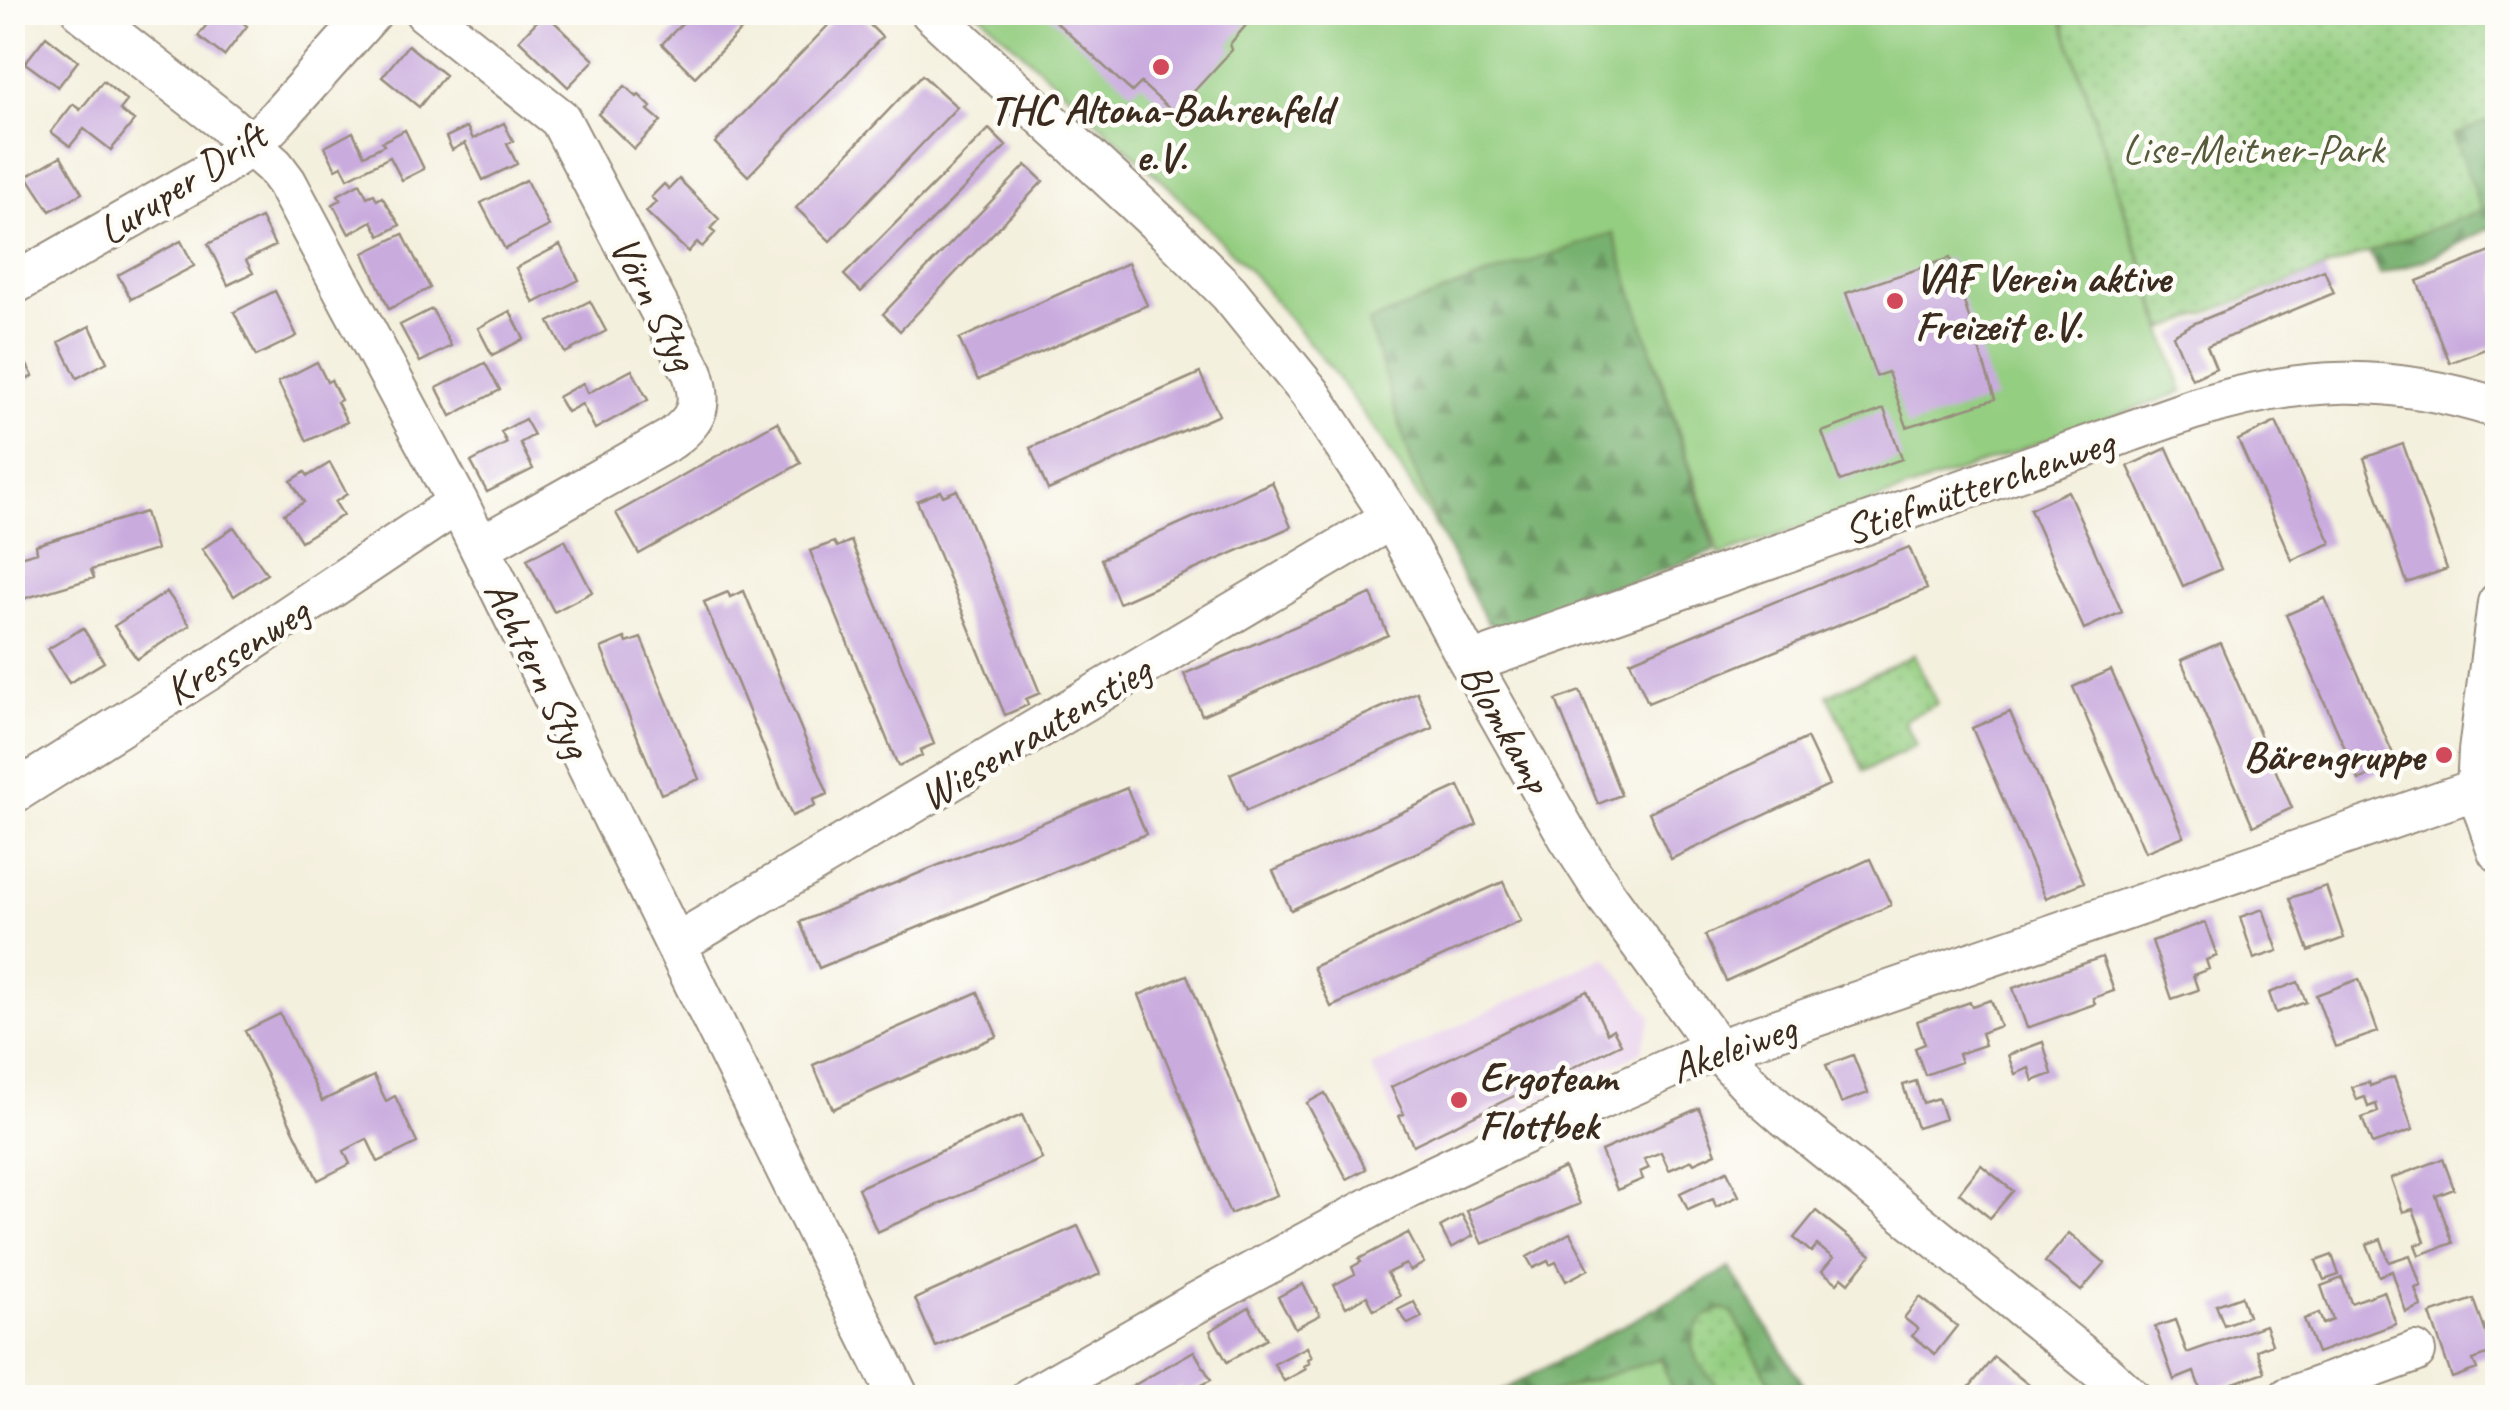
<svg xmlns="http://www.w3.org/2000/svg" width="2510" height="1410" viewBox="0 0 2510 1410" font-family="Caveat,sans-serif">
  <style>
    .built { fill: #e9d2ed }
    .forest { fill: url(#forest-firs); stroke: #596e46; stroke-width: 2.5 }
    .park { fill: url(#park-dots); stroke: #687c50; stroke-width: 2.5 }
    .pitch { fill: #94ce81; stroke: #687c50; stroke-width: 2.5 }
    .building { fill: #c9abde }
    .lines { fill: none; stroke-linecap: round; stroke-linejoin: round }
    .minor-casing { stroke: #988d7e; stroke-width: 44 }
    .minor { stroke: #fff; stroke-width: 40 }
    .poi-dot { fill: #d1495b; stroke: #fdfcf7; stroke-width: 4 }
    .labels { text-anchor: middle; stroke-width: 9; stroke-linejoin: round; paint-order: stroke }
    .poi-label { font-size: 42px; font-weight: bold; fill: #3b2a1e; stroke: #fdfcf7; text-anchor: start }
    .park-label { font-size: 42px; fill: #565b3c; stroke: #fdfcf7 }
    .street-label { font-size: 42px; fill: #3b2a1e; stroke: #fdfcf7 }
  </style>
  <defs>
    <pattern id="forest-firs" width="22" height="20" patternUnits="userSpaceOnUse" patternTransform="scale(2.5)"><rect width="22" height="20" fill="#77b16f"/><path d="M5 1l3.5 6h-7zM16 11l3.5 6h-7z" fill="#63905b"/></pattern>
    <pattern id="park-dots" width="8" height="8" patternUnits="userSpaceOnUse" patternTransform="scale(2.5)"><rect width="8" height="8" fill="#94ce81"/><path d="M2 2h.1M6 6h.1" fill="none" stroke="#80b16f" stroke-width="1.8" stroke-linecap="round"/></pattern>
  </defs>
  <rect width="100%" height="100%" fill="#fdfcf7"/>
  <filter id="ink" filterUnits="userSpaceOnUse"><feTurbulence type="fractalNoise" baseFrequency=".01" numOctaves="2"/><feDisplacementMap in="SourceGraphic" scale="20" xChannelSelector="R" yChannelSelector="G"/><feConvolveMatrix kernelMatrix="1 2 1 2 8 2 1 2 1" color-interpolation-filters="sRGB"/></filter>
  <filter id="wash" filterUnits="userSpaceOnUse"><feTurbulence type="fractalNoise" baseFrequency=".0048" numOctaves="4" result="noise"/><feDisplacementMap in="SourceGraphic" scale="40" xChannelSelector="R" yChannelSelector="G"/><feGaussianBlur stdDeviation="2.25" result="paint"/><feColorMatrix in="noise" values="0 0 0 0 0 0 0 0 0 0 0 0 0 0 0 0 0 1.4 0 .05"/><feComposite in="paint" operator="in"/></filter>
  <g filter="url(#wash)">
    <rect width="100%" height="100%" fill="#f4f0de"/>
    <!-- built -->
    <path class="built" d="M1606 956 1652 1017 1641 1052 1416 1160 1371 1067Z"/>
    <!-- forest -->
    <path class="forest" d="M2497 13V225L2422 261 2380 275 2331 167Z
      M1614 232 1715 551 1505 629 1487 622 1443 539 1413 467 1368 322 1475 280Z
      M1730 1268 1811 1397H1764L1771 1384 1733 1314 1727 1395 1731 1397H1674L1661 1359 1538 1397 1489 1398Z"/>
    <!-- park -->
    <path class="park" d="M2060 13H2497V117L2453 136 2482 210 2164 329Z
      M1914 655 1937 704 1904 720 1916 746 1864 771 1828 695Z
      M1723 1309 1733 1314 1771 1385 1764 1397H1731L1727 1395C1708 1376 1676 1347 1702 1321 1709 1315 1713 1311 1723 1309Z"/>
    <!-- pitch -->
    <path class="pitch" d="M979 13H2060L2183 392 1720 556 1613 233 1475 280 1368 322 1413 467 1443 538 1386 445 1331 369 1253 275 1168 186Z
      M1661 1359 1674 1397H1538Z"/>
    <g id="blocks">
      <!-- building -->
      <path class="building" d="M204 12H230L247 26 224 56 198 36 212 18Z
        M693 12H759L695 77 662 44Z
        M841 12H857L882 37 748 176 715 143Z
        M1045 12H1235L1247 24 1230 44 1232 50 1174 113 1141 83 1132 92Z
        M545 13 594 60 568 87 519 40Z
        M46 36 78 61 58 87 25 63Z
        M408 45 445 75 419 107 382 77Z
        M922 75 957 107 830 241 796 208Z
        M103 81 127 101 120 110 134 121 111 150 84 129 70 146 51 132 73 104 80 110Z
        M625 86 637 97 639 95 651 107 648 110 661 121 634 149 598 114Z
        M504 123 513 141 507 144 517 164 483 180 465 143 452 150 446 137 467 127 473 139Z
        M989 129 1006 146 861 292 844 275Z
        M405 130 424 169 402 180 390 157 348 178 342 166 336 169 325 147 353 132 364 155 384 145 382 142Z
        M61 156 82 193 50 211 27 176Z
        M1026 165 1043 181 900 331 883 314Z
        M679 179 719 219 710 229 715 233 702 247 697 242 688 252 646 212 656 202 651 197 664 184 669 189Z
        M526 180 549 226 505 249 481 203Z
        M360 183 367 197 374 194 377 200 382 197 400 225 380 236 372 221 349 234 333 204 341 200 338 195Z
        M261 218 275 246 246 260 253 273 228 285 208 244Z
        M403 234 430 288 389 309 364 253Z
        M181 241 194 266 131 299 118 275Z
        M560 245 579 280 534 303 516 268Z
        M2498 249V344L2450 363 2417 281Z
        M1950 258 1995 399 1907 427 1888 372 1876 376 1846 293Z
        M1128 263 1147 305 978 380 959 339Z
        M2324 270 2334 293 2207 346 2216 368 2192 379 2173 335 2195 323Z
        M275 291 297 336 256 356 234 312Z
        M590 301 606 331 565 353 549 322Z
        M432 309 451 346 420 362 400 325Z
        M510 311 524 339 492 355 478 328Z
        M90 326 107 362 77 378 59 342Z
        M17 347 33 376 12 387V349Z
        M317 362 327 382 331 380 341 400 337 402 347 422 307 441 278 382Z
        M485 363 500 390 451 416 437 388Z
        M632 370 648 400 595 429 582 404 567 412 558 397 583 383 588 393Z
        M1200 373 1219 415 1048 490 1030 448Z
        M1884 409 1902 459 1840 481 1822 432Z
        M525 419 534 435 520 443 533 469 487 492 471 462 507 443 501 432Z
        M777 422 801 463 639 554 616 513Z
        M2276 422 2331 543 2292 560 2238 440Z
        M2403 444 2447 569 2407 583 2364 458Z
        M2167 448 2221 569 2183 586 2128 466Z
        M330 463 347 494 335 502 343 515 301 541 284 514 304 502 291 481 305 472 308 476Z
        M1272 482 1291 527 1119 603 1101 559Z
        M957 490 1040 693 1026 699 1028 705 1005 715 917 501 941 491 943 496Z
        M2068 491 2122 612 2084 629 2030 509Z
        M145 512 156 550 91 570 94 578 23 599 12 559 37 552 36 545Z
        M234 527 267 574 234 596 202 549Z
        M565 540 592 592 554 612 527 559Z
        M851 541 934 744 920 750 922 756 898 766 810 551 834 542 837 547Z
        M1909 547 1927 589 1648 703 1630 661Z
        M744 591 828 794 813 800 815 806 792 816 704 602 728 592 730 597Z
        M167 592 190 625 137 659 114 626Z
        M1371 594 1388 635 1202 715 1184 674Z
        M2325 598 2397 763 2359 780 2286 615Z
        M83 628 104 662 69 683 48 649Z
        M625 638 627 643 641 638 699 779 661 794 601 648Z
        M2220 643 2292 808 2253 826 2181 660Z
        M2111 670 2184 836 2145 852 2073 687Z
        M1580 691 1621 795 1598 804 1556 700Z
        M1417 692 1433 728 1246 811 1230 774Z
        M2010 712 2084 882 2046 898 1972 728Z
        M1807 738 1829 785 1671 859 1649 812Z
        M1459 786 1477 825 1291 910 1273 871Z
        M1127 788 1146 834 819 968 800 922Z
        M1870 859 1891 905 1726 981 1705 935Z
        M1503 882 1521 921 1331 1007 1313 967Z
        M2326 886 2344 938 2309 951 2290 898Z
        M2263 909 2278 951 2254 959 2240 917Z
        M2205 922 2217 956 2206 960 2209 969 2193 975 2198 990 2172 999 2152 941Z
        M2102 957 2114 991 2093 998 2095 1004 2027 1028 2013 988Z
        M1187 975 1277 1195 1230 1214 1139 995Z
        M2359 979 2378 1032 2335 1047 2316 995Z
        M2298 982 2306 1002 2276 1013 2269 993Z
        M1587 991 1607 1033 1613 1029 1621 1044 1413 1145 1399 1116 1404 1114 1391 1087Z
        M978 992 997 1036 833 1109 813 1065Z
        M1991 1000 2000 1026 1981 1033 1985 1045 1958 1054 1961 1062 1925 1075 1915 1048 1925 1044 1917 1021 1970 1002 1972 1006Z
        M280 1014 322 1101 374 1076 386 1101 395 1096 417 1143 378 1162 367 1139 344 1151 350 1164 318 1180 245 1031Z
        M2043 1042 2052 1074 2033 1081 2029 1068 2015 1074 2008 1055Z
        M1853 1055 1868 1093 1841 1103 1826 1065Z
        M2394 1077 2413 1130 2372 1144 2362 1118 2378 1112 2376 1104 2368 1107 2365 1097 2357 1100 2352 1087 2369 1082 2370 1086Z
        M1916 1081 1923 1103 1938 1098 1945 1119 1917 1128 1903 1085Z
        M1325 1093 1366 1169 1347 1179 1307 1103Z
        M1699 1108 1716 1153 1694 1163 1692 1160 1669 1170 1661 1152 1644 1159 1649 1168 1640 1172 1643 1179 1617 1190 1601 1151Z
        M1022 1115 1042 1159 877 1232 858 1188Z
        M2443 1159 2454 1189 2436 1196 2453 1243 2419 1255 2415 1245 2425 1242 2419 1225 2413 1209 2403 1212 2391 1178Z
        M1981 1165 2013 1191 1990 1218 1959 1193Z
        M1564 1168 1580 1204 1482 1244 1467 1211Z
        M1727 1171 1739 1196 1716 1207 1713 1199 1688 1210 1680 1193Z
        M1816 1211 1871 1255 1849 1283 1842 1277 1837 1283 1822 1271 1833 1258 1817 1245 1811 1252 1794 1238Z
        M1462 1215 1473 1236 1451 1248 1440 1227Z
        M1078 1226 1100 1274 936 1347 915 1299Z
        M1408 1233 1424 1263 1410 1271 1406 1264 1387 1273 1400 1296 1374 1310 1367 1296 1346 1307 1334 1285 1355 1274 1352 1267 1361 1262 1359 1259Z
        M1570 1233 1589 1269 1566 1281 1556 1262 1550 1265 1548 1261 1533 1268 1527 1257Z
        M2069 1233 2105 1263 2081 1291 2045 1262Z
        M2381 1239 2389 1262 2410 1255 2421 1286 2415 1288 2421 1306 2406 1312 2392 1271 2379 1276 2367 1244Z
        M2332 1255 2339 1275 2324 1280 2316 1261Z
        M2342 1278 2351 1303 2384 1291 2396 1324 2317 1353 2304 1319 2319 1313 2323 1324 2333 1320 2321 1286Z
        M1303 1284 1320 1315 1295 1328 1278 1297Z
        M2241 1296 2248 1316 2224 1325 2216 1305Z
        M1920 1297 1957 1326 1935 1354 1912 1336 1918 1329 1904 1318Z
        M2474 1299 2493 1353 2473 1360 2477 1369 2452 1378 2430 1314Z
        M1414 1302 1422 1317 1408 1324 1398 1310Z
        M1249 1307 1267 1339 1227 1362 1210 1331Z
        M2175 1320 2187 1353 2265 1325 2272 1344 2257 1350 2265 1372 2202 1394 2194 1372 2174 1380 2155 1327Z
        M1307 1347 1312 1357 1308 1359 1310 1363 1304 1366 1306 1369 1284 1381 1274 1364Z
        M1194 1351 1211 1380 1185 1394 1181 1387 1174 1391 1178 1398H1112Z
        M1994 1357 2029 1385 2044 1398H1966L1963 1395Z"/>
    </g>
  </g>
  <g filter="url(#ink)">
    <use href="#blocks" fill-opacity="0" stroke="#988d7e" stroke-width="2.5"/>
    <g class="lines">
      <defs>
        <path id="minor" d="M83 12 223 121 274 166 286 182 458 503 899 1398
          M425 12 560 119 693 373C703 405 698 419 671 439L480 547
          M931 12 1167 231 1229 293 1310 393 1392 518 1465 654 1568 836 1607 897 1718 1050 1754 1089 1785 1116 2105 1374 2131 1398
          M12 285 218 168 251 145 274 122 372 12
          M2498 603 2479 751 2477 789 2498 851
          M1470 663 2191 410C2301 376 2386 372 2498 408
          M12 794 210 669 458 503
          M676 944 1392 518
          M1030 1398 1196 1303 1392 1196 1527 1132 1691 1059 2477 789
          M2288 1398 2415 1352"/>
      </defs>
      <!-- minor casing -->
      <use href="#minor" class="minor-casing"/>
      <!-- minor -->
      <use href="#minor" class="minor"/>
    </g>
  </g>
  <!-- markers -->
  <g class="poi-dot">
    <circle cx="1161" cy="67" r="10"/>
    <circle cx="1895" cy="301" r="10"/>
    <circle cx="2444" cy="755" r="10"/>
    <circle cx="1459" cy="1100" r="10"/>
  </g>
  <g class="labels">
    <!-- poi labels -->
    <g class="poi-label">
      <text x="1161" y="123" text-anchor="middle">THC Altona-Bahrenfeld<tspan x="1161" dy="48">e.V.</tspan></text>
      <text x="1915" y="292">VAF Verein aktive<tspan x="1915" dy="48">Freizeit e.V.</tspan></text>
      <text x="2424" y="770" text-anchor="end">Bärengruppe</text>
      <text x="1479" y="1091">Ergoteam<tspan x="1479" dy="48">Flottbek</tspan></text>
    </g>
    <!-- park labels -->
    <g class="park-label">
      <text x="2253" y="163">Lise-Meitner-Park</text>
    </g>
    <!-- street labels -->
    <g class="street-label">
      <text transform="translate(181 182) rotate(-33)" y="15">Luruper Drift</text>
      <text transform="translate(655 302) rotate(63)" y="15">Vörn Styg</text>
      <text transform="translate(1978 485) rotate(-19)" y="15">Stiefmütterchenweg</text>
      <text transform="translate(236 650) rotate(-33)" y="15">Kressenweg</text>
      <text transform="translate(539 668) rotate(64)" y="15">Achtern Styg</text>
      <text transform="translate(1507 727) rotate(60)" y="15">Blomkamp</text>
      <text transform="translate(1034 732) rotate(-31)" y="15">Wiesenrautenstieg</text>
      <text transform="translate(1733 1047) rotate(-20)" y="15">Akeleiweg</text>
    </g>
  </g>
  <!-- margin -->
  <rect width="2510" height="1410" fill="none" stroke="#fdfcf7" stroke-width="50"/>
</svg>
